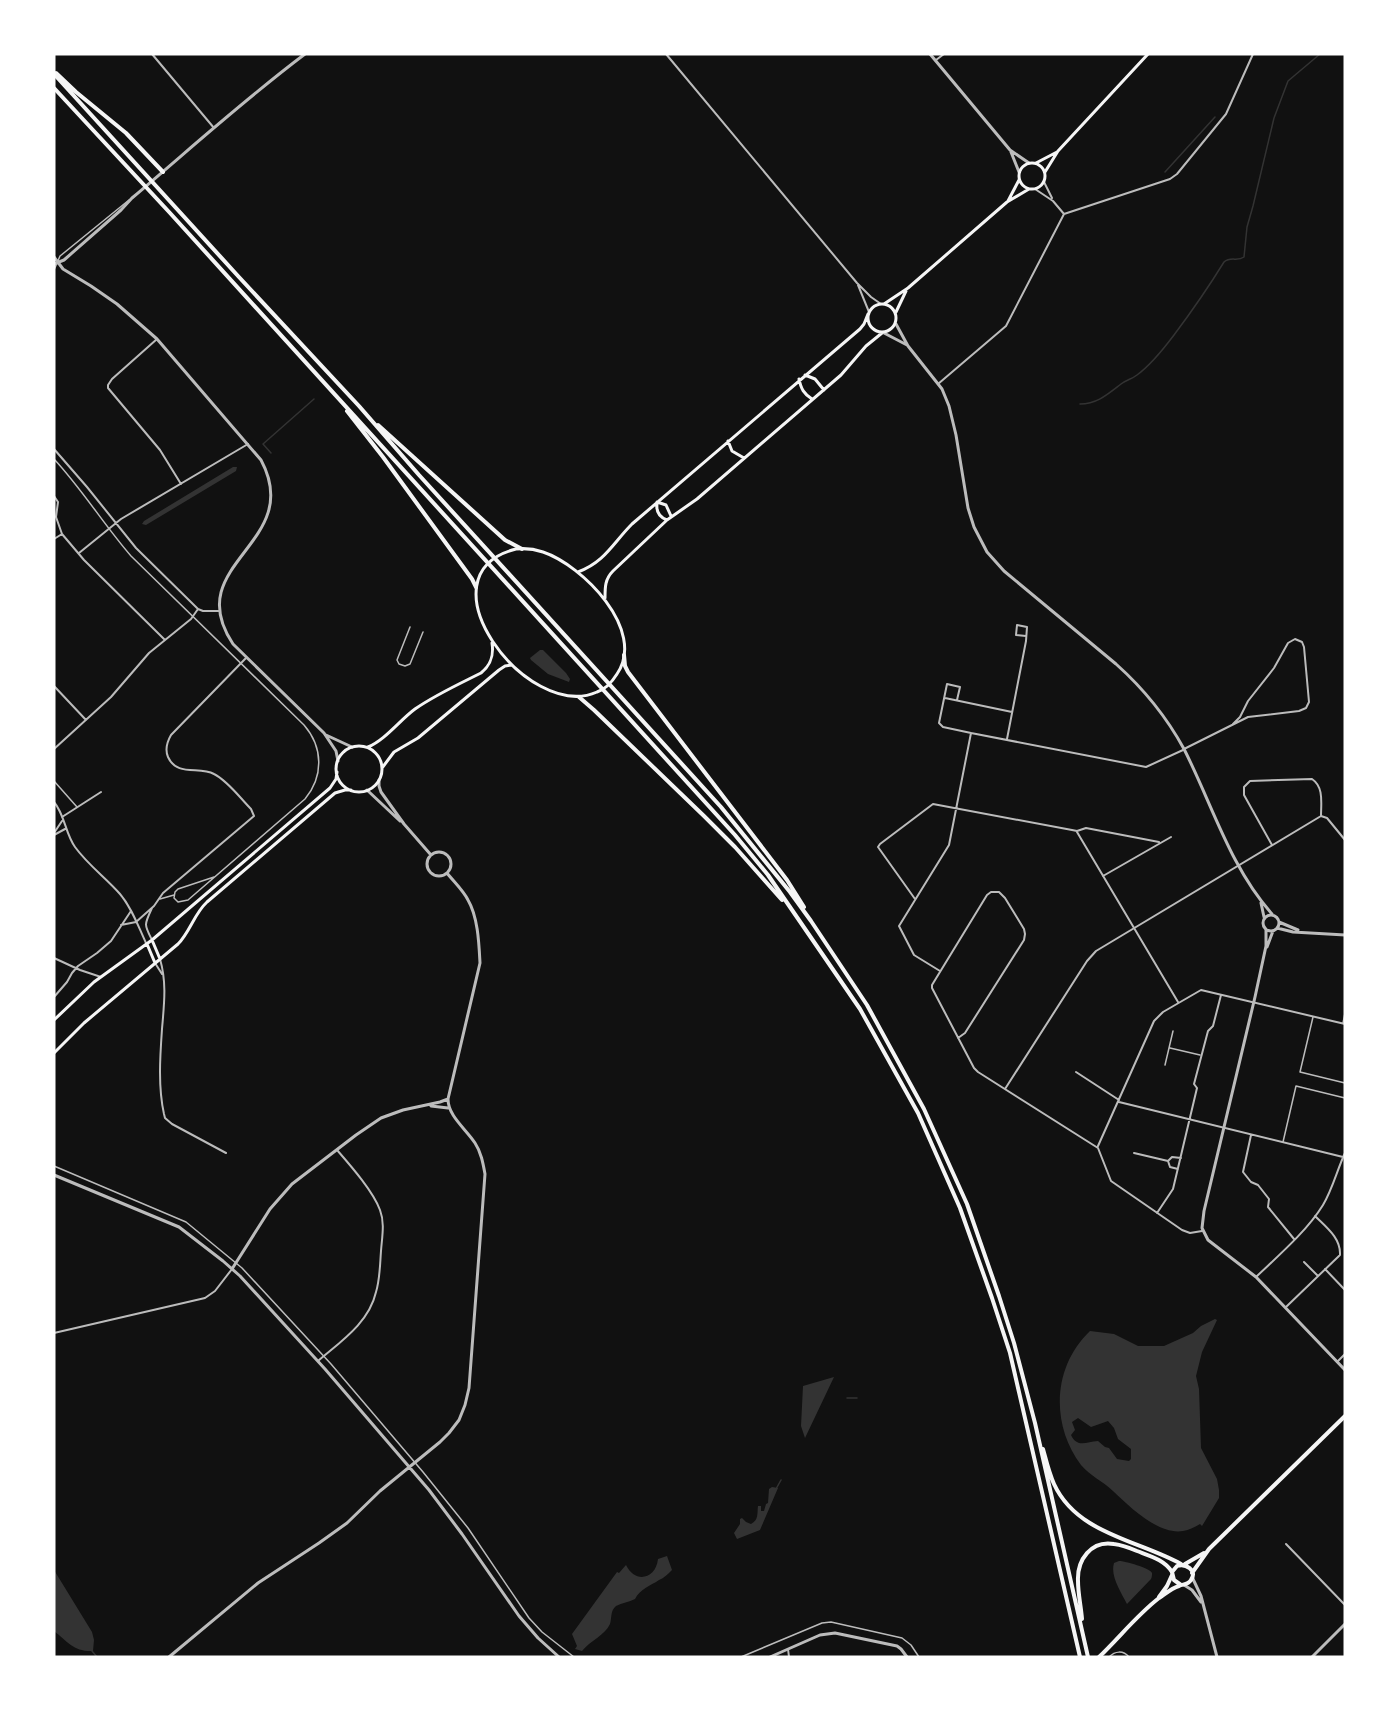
<svg xmlns="http://www.w3.org/2000/svg" width="1399" height="1711" viewBox="0 0 1399 1711" font-family="'IBM Plex Sans',sans-serif">
  <style>
    .water { fill: #333; fill-rule: evenodd }
    .lines { fill: none; stroke-linecap: round; stroke-linejoin: round }
    .stream { stroke: #333; stroke-width: 1.5 }
    .service { stroke: #bcbcbc; stroke-width: 1.5 }
    .minor { stroke: #bcbcbc; stroke-width: 2 }
    .tertiary { stroke: #bcbcbc; stroke-width: 3 }
    .secondary { stroke: #f5f5f5; stroke-width: 3 }
    .primary { stroke: #f5f5f5; stroke-width: 4 }
    .trunk { stroke: #f5f5f5; stroke-width: 4 }
  </style>
  <rect width="100%" height="100%" fill="#111"/>
  <!-- water -->
  <path class="water" d="M233 467H237L236 471 146 525 142 524 144 521Z
    M540 650H543L566 673 570 679 569 682 548 674 531 660 530 658Z
    M1215 1319 1217 1320 1202 1352 1196 1376 1199 1389 1201 1448 1217 1479 1219 1490V1498L1202 1526 1200 1524C1195 1527 1189 1530 1183 1531 1158 1535 1130 1507 1113 1491 1104 1482 1089 1475 1081 1465 1050 1424 1053 1366 1090 1331L1114 1334 1138 1346H1164L1193 1333 1201 1326ZM1078 1418 1091 1427 1108 1421 1114 1428 1118 1439 1131 1449V1459L1129 1461 1117 1459 1109 1448 1105 1447 1098 1441C1086 1442 1077 1448 1071 1435L1075 1430 1072 1422Z
    M834 1377 805 1438 801 1426 803 1386Z
    M772 1487 778 1488 760 1530 737 1539 734 1533 740 1524V1519L742 1518 746 1522 751 1524C759 1520 757 1513 758 1506H761V1511H764L766 1504 768 1503 769 1489Z
    M667 1556 672 1570C668 1574 664 1578 659 1580 650 1586 640 1589 635 1599 629 1602 622 1603 616 1606 610 1611 612 1618 610 1624 605 1635 590 1641 582 1651L575 1649 577 1646 572 1634 617 1572 619 1573 626 1565C635 1584 656 1579 658 1559Z
    M1119 1561C1125 1561 1150 1568 1152 1573 1152 1575 1152 1577 1151 1579L1127 1604C1121 1592 1110 1576 1114 1563Z
    M54 1570 92 1632 94 1640 93 1651C74 1652 68 1642 54 1631Z"/>
  <g class="lines">
    <!-- stream -->
    <path class="stream" d="M1165 172 1215 117
      M1080 404C1097 404 1108 394 1121 384 1126 380 1132 379 1137 375 1152 364 1165 347 1174 335 1192 311 1208 288 1224 262 1231 256 1237 262 1244 257L1247 227 1253 206 1274 118 1288 81 1320 54
      M271 453 263 444 314 399
      M847 1398H857
      M776 1489 781 1480
      M92 1651 97 1657"/>
    <!-- service -->
    <path class="service" d="M54 270 60 256 129 200
      M54 459C82 489 104 525 131 556L304 725C323 747 324 776 305 799L188 900 178 902 174 898 175 892 178 889 214 877
      M410 627 397 660 399 664 405 666 410 664 423 632
      M54 781 77 807
      M160 899 174 895
      M1313 1017 1300 1072 1345 1083
      M1343 1023 1345 1013
      M1170 1048 1200 1055
      M1165 1065 1173 1031
      M1283 1142 1296 1086 1345 1098
      M54 1166 186 1222 242 1268 331 1364 423 1472 468 1528 529 1618 542 1632 574 1657
      M741 1657 822 1623 831 1622 902 1638 911 1645 919 1657
      M1109 1657C1115 1651 1123 1650 1129 1657"/>
    <!-- minor -->
    <path class="minor" d="M152 54 214 128
      M666 54 857 283 871 297 881 304
      M936 60 944 54
      M1044 182 1052 198
      M1035 189 1053 201 1064 214
      M858 285 869 312
      M157 339 112 379 108 385V388L160 450 181 484
      M938 384 1006 326 1064 214 1170 179 1177 174 1226 114 1253 54
      M54 449 87 487 136 548 198 609 203 611H219
      M54 496 58 502 56 517 62 534 84 560 165 640
      M54 539 62 534
      M79 553 121 519 248 444
      M54 686 86 720
      M945 698 1012 712
      M957 700 960 687 947 684 939 723 943 727 971 733
      M1007 739 1026 641 1027 627 1017 625 1016 635 1026 636
      M54 749 111 697 149 653 191 619 198 609
      M1184 749 1248 717 1299 711 1306 708 1309 702 1304 647 1302 642 1295 639 1288 643 1274 668 1248 701 1240 717 1233 724
      M54 802C65 815 65 833 75 847 88 865 106 878 120 894 132 908 138 926 146 943
      M1321 816 1327 818 1345 840
      M62 817 101 792
      M1077 832 1178 1002
      M54 833 62 821
      M54 835 65 829
      M1272 845 1244 795V787L1250 781 1312 779C1324 787 1321 803 1321 816
      M1103 876 1171 837
      M915 899 878 847 880 844 933 804 1072 830 1077 831 1086 828 1159 842
      M136 922 154 906 163 893 254 816 251 809C240 798 228 781 214 774 199 766 177 777 168 757 165 750 167 742 171 735L246 658
      M121 925 136 922
      M152 940C144 924 144 925 152 908
      M54 958 80 970 101 977
      M160 959C167 983 164 1005 162 1029 160 1057 158 1087 164 1114L165 1118 172 1124 226 1153
      M155 963 162 974
      M940 971 914 955 899 926 949 845 971 733 1146 767 1183 750
      M54 997 67 982 72 973 78 966 97 953 111 941 131 911
      M958 1038 965 1033 1024 940 1025 934 1024 929 1005 898 999 892H991L987 895 932 985V988L974 1068 978 1072 1098 1148 1111 1181 1182 1230 1190 1233 1202 1231
      M1076 1072 1119 1100
      M1005 1089 1087 961 1096 951 1321 816
      M1119 1102 1343 1157
      M1251 1135 1243 1172 1251 1182 1258 1185 1269 1199 1268 1207 1294 1239
      M1098 1146 1154 1021 1163 1012 1201 990 1345 1024
      M1134 1153 1168 1161
      M1178 1169 1170 1167 1168 1161 1172 1157 1181 1158
      M1157 1213 1173 1189 1197 1088 1194 1084 1208 1031 1213 1026 1221 995
      M1304 1262 1318 1276
      M1325 1269 1345 1290
      M1256 1277C1278 1256 1307 1231 1323 1205 1333 1188 1337 1170 1345 1153
      M1286 1307 1340 1255C1341 1238 1326 1227 1315 1216
      M54 1333 205 1298 215 1291 232 1269
      M318 1361C340 1342 369 1323 376 1292 380 1279 380 1264 381 1251 382 1237 385 1223 380 1210 373 1191 350 1165 337 1150
      M1337 1362 1345 1354
      M1286 1544 1345 1605
      M788 1649 789 1657"/>
    <!-- tertiary -->
    <path class="tertiary" d="M930 54 1010 150 1029 163
      M1011 152 1019 172
      M54 257 63 269 91 286 117 304 157 339 261 460C306 544 179 563 233 644L324 733 336 751 338 761
      M54 264 64 260 121 210 132 198C190 149 245 99 305 54
      M896 324 908 346 942 389 949 406 956 435 968 508 974 527 987 552 1004 571 1116 664C1144 689 1166 716 1184 749 1212 804 1230 867 1272 914
      M884 333 907 345
      M326 735 352 747
      M379 780V786L381 792 404 824 431 855
      M367 790 400 821
      M427 864a12 12 0 1 1 24 0a12 12 0 1 1-24 0Z
      M1261 903 1264 917
      M1263 923a8 8 0 1 1 16 0a8 8 0 1 1-16 0Z
      M1279 922 1298 930
      M1277 928 1293 932 1345 935
      M1266 929V946L1255 997 1204 1211 1202 1228 1208 1240 1256 1277 1345 1370
      M1267 947 1273 931
      M431 1106 448 1108
      M54 1175 179 1227 223 1261 240 1276 325 1369 429 1490 462 1534 519 1616 538 1638 559 1657
      M232 1269 270 1209 292 1184 356 1135 381 1118 403 1110 440 1102 448 1099
      M1193 1579 1201 1596 1217 1657
      M1184 1585 1192 1590 1201 1602
      M169 1657 258 1583 319 1543 347 1523 380 1491 440 1442 449 1433 459 1420 465 1405 469 1388 485 1174C483 1163 481 1152 475 1143 466 1129 448 1116 448 1099L480 963C479 944 478 917 468 900 463 890 454 882 447 873
      M770 1657 820 1635 835 1633 897 1646 901 1649 907 1657
      M1312 1657 1345 1624"/>
    <!-- secondary -->
    <path class="secondary" d="M1019 176a13 13 0 1 1 26 0a13 13 0 1 1-26 0Z
      M1036 163 1057 152
      M1045 172 1058 151 1148 54
      M1008 201 1019 180
      M868 318a14 14 0 1 1 28 0a14 14 0 1 1-28 0Z
      M884 304 908 288 1007 202 1029 189
      M896 312 906 291
      M805 375 815 379 824 390
      M799 379C801 389 804 394 812 399
      M728 441 732 451 744 458
      M657 502 666 505 671 516
      M657 504C656 512 659 517 667 520
      M516 549C525 548 534 549 543 552 582 565 647 630 617 674 612 682 606 689 597 692 527 723 416 574 516 549Z
      M578 572C605 562 613 543 632 524L860 329 864 324 868 314
      M605 598C605 587 605 579 613 571L667 520 697 499 841 375 866 346 882 333
      M336 769a23 23 0 1 1 46 0a23 23 0 1 1-46 0Z
      M368 747C385 740 400 720 415 709 435 695 459 684 481 673 491 665 494 656 492 643
      M382 768 394 752 418 738 499 670 505 666 512 665
      M152 940 160 959
      M147 944 155 963
      M54 1020 94 982 152 940 330 788 336 779 337 772
      M54 1053 84 1023 178 944C190 932 194 914 207 902L335 793 345 790H351"/>
    <!-- primary -->
    <path class="primary" d="M1185 1564 1204 1553
      M1192 1573 1209 1549 1345 1416
      M1159 1597 1167 1586 1172 1575
      M1099 1657C1119 1638 1137 1615 1159 1598 1165 1594 1172 1588 1179 1586 1183 1584 1188 1585 1191 1580 1198 1570 1185 1563 1177 1566L1172 1572 1174 1580 1181 1585"/>
    <!-- trunk -->
    <path class="trunk" d="M56 73 76 92 126 133 163 172
      M54 74 238 276 359 406 419 475 721 807 790 892 811 921 867 1005 924 1109 967 1204 999 1296 1014 1343 1035 1423 1088 1657
      M54 88 170 213 735 835 768 875 860 1009 918 1113 960 1208 992 1298 1010 1353 1080 1657
      M347 411 383 457 472 579 476 587
      M378 425 505 540 522 549
      M624 655 625 666 628 672 787 880 804 907
      M579 697 594 710 704 816 735 847 782 900
      M1043 1449C1046 1460 1049 1473 1054 1484 1077 1534 1138 1540 1181 1564
      M1082 1619C1081 1606 1078 1594 1078 1581 1077 1560 1091 1540 1114 1544 1122 1545 1130 1548 1137 1551 1150 1556 1165 1560 1172 1572"/>
  </g>
  <!-- border -->
  <rect width="1399" height="1711" fill="none" stroke="#ffffff" stroke-width="111"/>
</svg>
